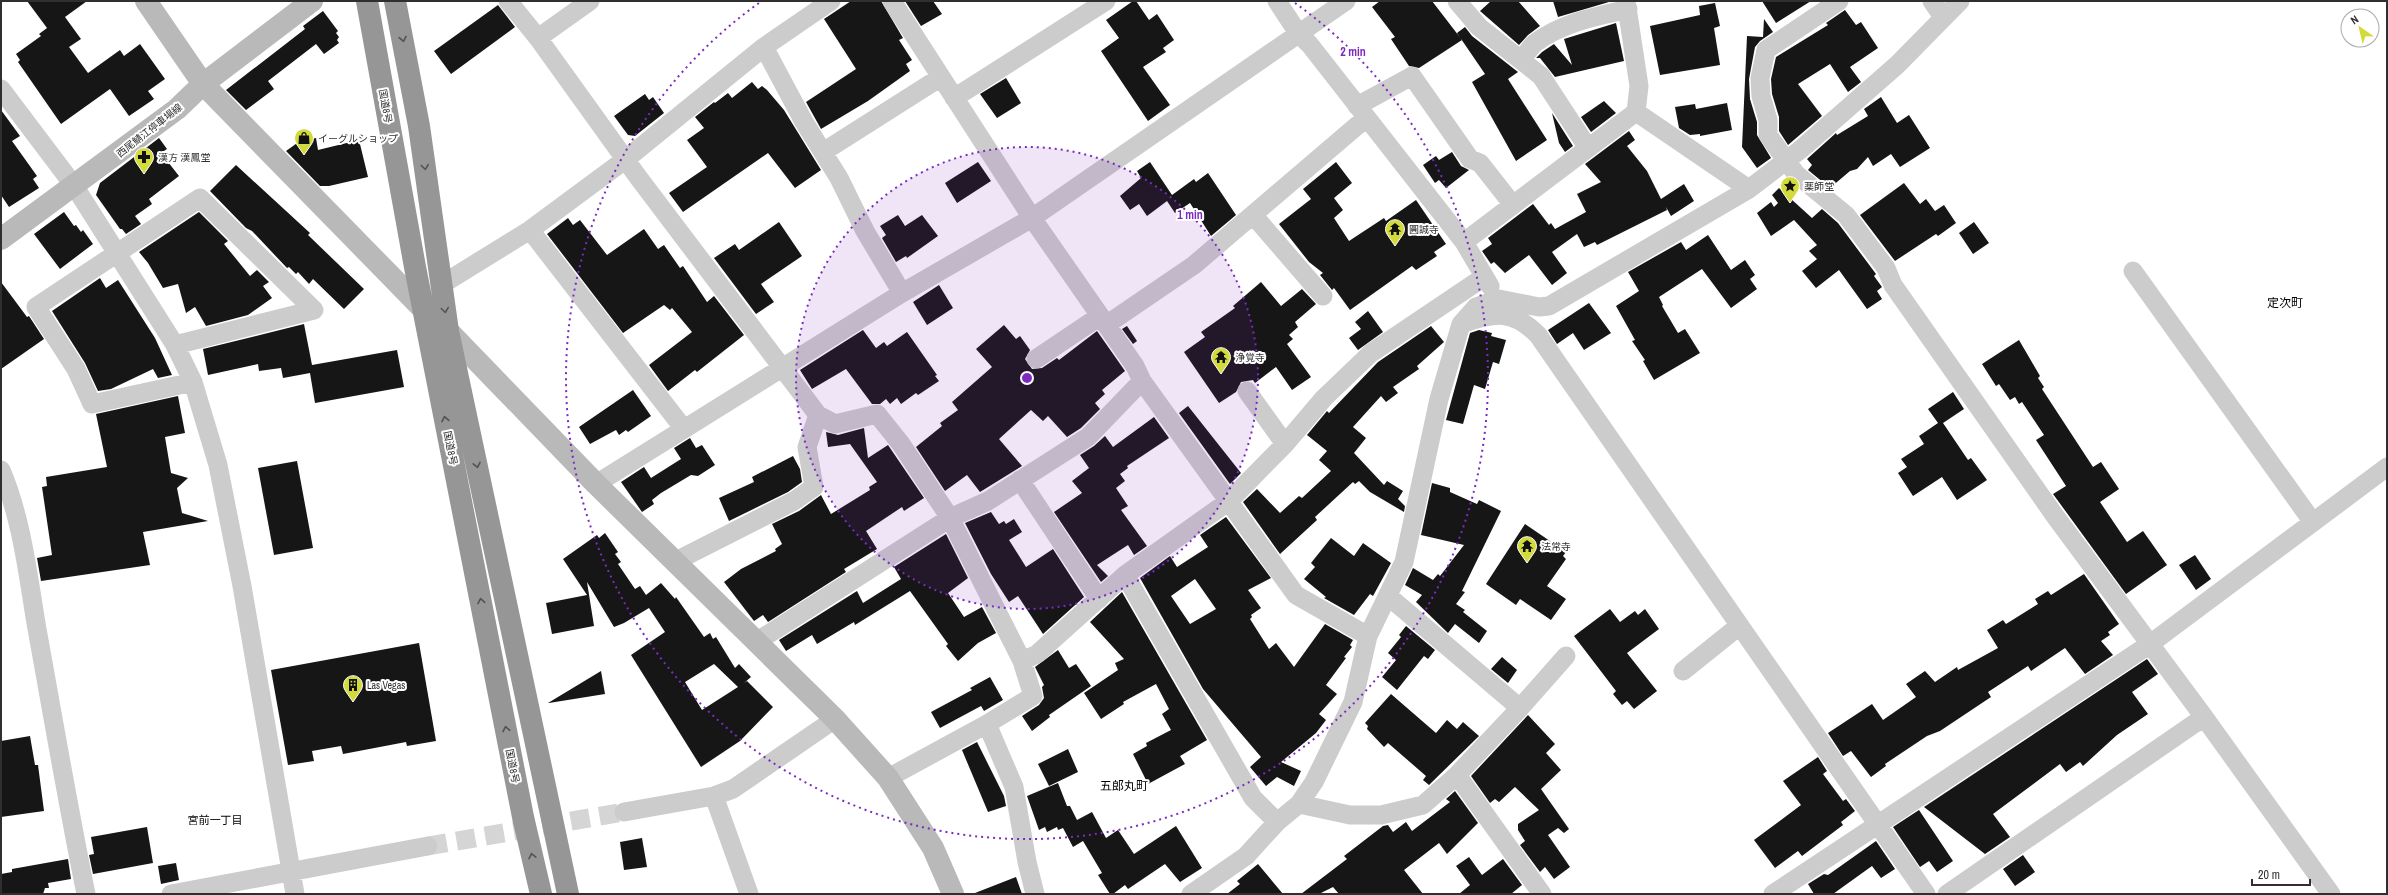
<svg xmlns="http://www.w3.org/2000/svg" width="2388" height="895" viewBox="0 0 2388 895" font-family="'Archivo Narrow','Noto Sans JP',sans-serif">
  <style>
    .building { fill: #161616; fill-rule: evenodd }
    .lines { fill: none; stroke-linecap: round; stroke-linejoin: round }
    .street-tunnel { stroke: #d5d5d5; stroke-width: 19; stroke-dasharray: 19 10; stroke-linecap: butt }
    .street { stroke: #ccc; stroke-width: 19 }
    .secondary { stroke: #b9b9b9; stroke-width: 22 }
    .highway { stroke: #969696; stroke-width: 22 }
    .oneway { stroke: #535353 }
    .ring { fill: none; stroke: #7b2cbf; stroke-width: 2; stroke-dasharray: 2 4 }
    .labels { text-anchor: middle; stroke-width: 4; stroke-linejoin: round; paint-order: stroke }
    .street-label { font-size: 10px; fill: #2f2f2f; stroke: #fff }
    .poi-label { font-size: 10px; fill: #2f2f2f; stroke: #fff; text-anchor: start }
    .neighbourhood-label { font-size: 11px; fill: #000; stroke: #fff }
    .quarter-label { font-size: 12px; fill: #000; stroke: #fff }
    .centre { fill: #7b2cbf; stroke: #fff; stroke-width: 2 }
    .ring-label { font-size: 12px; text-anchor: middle; font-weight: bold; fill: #7b2cbf; stroke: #fff; stroke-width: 4; stroke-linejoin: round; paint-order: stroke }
  </style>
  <rect width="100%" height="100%" fill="#fff"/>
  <!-- building -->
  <path class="building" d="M27 1H87L65 17 81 39 69 47 88 73 120 50 124 56 140 44 165 79 148 91 154 99 129 116 110 89 61 124 18 62 20 60 16 54 41 36 39 34 47 28Z
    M851 1H881L903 38 899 40 912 60 906 64 910 71 868 101 821 129 806 102 856 69 824 19Z
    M905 1H933L942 14 921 26Z
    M1133 1H1136L1149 20 1157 14 1174 40 1163 48 1166 52 1143 67 1170 105 1148 121 1101 51 1119 38 1106 20Z
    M1380 1H1432L1462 40 1419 68 1409 66 1391 39 1395 37 1372 7Z
    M1491 1H1518L1540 26 1528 35 1519 45 1480 11Z
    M1553 1H1609V2L1558 17Z
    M1762 1H1811L1776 23Z
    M1715 3 1720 26 1714 28 1720 65 1660 75 1650 26 1700 15 1699 6Z
    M498 5 515 27 451 74 434 51Z
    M1845 10 1856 25 1861 22 1878 48 1850 67 1861 82 1848 92 1830 64 1798 84 1822 116 1788 145 1779 131V117L1772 94 1771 79 1776 57 1828 25 1826 23Z
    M323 11 338 31 336 33 339 37 337 40 339 43 324 54 316 44 268 81 274 89 246 110 226 90 305 29 303 26Z
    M1764 19 1773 32 1760 41 1755 47 1749 79 1750 99 1757 122V135L1771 158 1757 168 1742 147 1747 36 1763 37Z
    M1616 23 1624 61 1555 77 1540 58H1536L1542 52 1554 44 1572 65 1564 39Z
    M1465 27 1472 36 1518 72 1508 79 1547 140 1516 161 1472 82 1485 74 1457 33Z
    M1006 78 1021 103 997 118 980 94Z
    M752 82 758 89 762 86 767 90 784 110 821 170 795 188 768 153 683 212 669 193 707 167 687 140 704 128 695 117 714 102 715 103 728 93 732 98Z
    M645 94 649 100 653 97 664 113 635 136 628 135 614 116Z
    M1881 97 1897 123 1909 115 1930 148 1900 167 1891 154 1873 166 1868 157 1857 169 1850 171 1830 188 1808 170 1812 165 1807 159 1836 133 1837 135 1868 116 1864 109Z
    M1604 101 1616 113 1591 132 1581 117Z
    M1727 103 1732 130 1700 136V134L1690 135 1679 128 1675 107 1695 104 1696 109Z
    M1 110 20 136 12 141 37 176 33 179 39 188 9 207 1 195Z
    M1552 113 1573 146 1565 152 1559 143Z
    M1629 131 1635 140 1627 146 1647 171 1661 199 1684 184 1694 201 1671 216 1666 207 1667 210 1597 245 1595 242 1584 247 1577 234 1552 252 1567 273 1552 285 1529 255 1505 273 1494 262 1491 264 1482 251 1492 244 1488 238 1533 204 1549 225 1551 223 1555 229 1586 212 1577 194 1601 182 1585 164Z
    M159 138 167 149 161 153 179 176 149 199 152 204 135 216 141 224 126 234 122 229H120L96 195 100 183Z
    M316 138 318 150 359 140 368 177 329 186H320L286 151 300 141Z
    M1452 152 1461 166 1469 170 1446 188 1439 180 1435 183 1423 165 1436 156 1439 160Z
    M978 162 991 181 957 203 945 183Z
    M1150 162 1172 195 1194 179 1196 182 1208 173 1236 215 1211 236 1190 203 1175 213 1167 201 1147 216 1139 204 1130 210 1120 196 1141 178 1137 171Z
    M1336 162 1352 183 1334 198 1343 210 1334 218 1349 241 1384 218 1386 221 1416 200 1446 244 1434 252 1437 256 1416 270 1412 266 1350 310 1334 288 1332 290 1320 275 1323 273 1309 262 1279 224 1311 199 1303 189Z
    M236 165 310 233 308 235 364 289 344 309 313 279 309 284 298 272 296 274 289 267 287 268 252 231 246 228 210 191Z
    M1904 183 1920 204 1926 199 1935 211 1944 205 1956 223 1938 236 1936 234 1895 261 1860 215Z
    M1779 188 1812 218 1822 209 1838 223 1876 274 1874 276 1882 287 1877 291 1882 299 1867 309 1839 270 1816 288 1802 271 1817 259 1809 251 1817 245 1794 220 1771 236 1757 213 1771 202 1774 207 1778 203 1772 195Z
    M64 212 74 226 76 225 81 232 83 230 93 244 60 269 34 234Z
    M199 212 228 241 224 244 250 276 257 270 269 282 263 286 272 298 248 315 206 326 195 307 186 313 178 284 163 288 148 263 139 252Z
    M898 215 905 226 922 215 938 236 907 258 906 256 896 262 882 238 886 235 880 226Z
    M568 218 573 225 580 220 607 255 644 229 658 249 664 245 680 268 683 266 707 302 714 296 744 335 697 372 695 370 668 391 649 365 692 332 672 308 670 310 664 305 623 333 547 234Z
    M779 222 802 256 761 284 774 302 756 314 714 258 735 244 739 250Z
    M1974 222 1989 243 1973 254 1959 233Z
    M1708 235 1731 270 1745 260 1755 275 1750 279 1757 289 1731 308 1702 269 1659 297 1663 305 1662 306 1678 333 1685 329 1700 353 1654 380 1643 361 1645 360 1632 341 1635 340 1616 306 1639 291 1628 272 1681 242 1686 250Z
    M100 278 106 288 118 280 155 338 172 375 158 378 153 369 111 389 98 391 85 363 52 311Z
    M1 282 27 317 29 316 44 339 1 369Z
    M1261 282 1281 306 1302 289 1316 304 1295 322 1298 327 1289 335 1293 339 1287 344 1311 377 1292 390 1276 367 1255 383 1253 380 1241 382 1236 392 1219 403 1184 352 1205 337 1201 332 1235 308 1233 306Z
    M939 285 953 308 927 325 913 302Z
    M1589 303 1611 333 1584 350 1573 333 1557 344 1548 330Z
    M1368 311 1383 332 1358 350 1349 338 1361 329 1355 322Z
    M304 324 312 365 397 350 404 387 315 403 310 373 283 378 281 368 259 371 258 364 208 375 203 349Z
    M1004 325 1016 339 1020 336 1030 350 1025 359 1032 369 1042 368 1057 358 1059 360 1097 331 1125 371 1102 390 1105 394 1095 403 1100 409 1081 428 1067 437 1048 416 1043 421 1031 410 999 439 1022 466 980 492 967 475 945 491 916 447 942 426 940 423 958 410 952 402 992 367 976 349Z
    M1127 326 1137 341 1133 344 1122 329Z
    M1431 326 1444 342 1417 366 1419 369 1393 387 1398 393 1386 402 1381 396 1353 427 1366 438 1354 453 1384 485 1387 481 1403 491 1398 499 1405 506 1404 512 1370 492 1359 481 1355 484 1353 482 1315 517 1317 520 1280 554 1243 502 1257 489 1280 513 1299 496 1302 498 1331 471 1319 460 1327 451 1307 435 1327 411 1329 413 1378 362Z
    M863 330 876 348 884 342 887 346 907 332 937 375 935 376 939 381 918 395 916 393 901 404 897 398 890 404 886 399 880 404H872L846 369 812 389 800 370Z
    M1479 330 1492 333 1491 336 1506 340 1499 364 1493 362 1485 389 1474 385 1463 424 1446 420 1470 333Z
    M2019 340 2040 376 2038 378 2044 387 2042 389 2093 467 2101 462 2119 489 2100 502 2127 542 2143 531 2167 565 2126 594 2053 494 2066 486 2036 440 2044 435 2022 402 2019 404 2015 397 2010 400 1999 384 1996 386 1982 364Z
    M633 390 651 416 628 432 626 430 619 435 616 430 590 444 579 427Z
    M1953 392 1964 409 1943 423 1968 460 1971 458 1987 480 1957 500 1942 477 1913 496 1898 473 1907 467 1901 459 1924 444 1919 436 1938 423 1928 409Z
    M178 396 185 433 165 437 171 473 188 478 177 488 182 513 208 521 143 532 150 565 41 581 37 558 52 555 42 487 47 486 46 477 107 467 96 414Z
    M1188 406 1241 473 1230 484 1179 413Z
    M1154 417 1169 438 1127 466 1128 468 1120 474 1125 481 1116 488 1128 506 1121 510 1147 546 1134 555 1128 545 1097 565 1108 576 1101 582 1054 512 1082 493 1072 481 1089 468 1080 455 1094 446 1105 436 1113 447Z
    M864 428 868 458 888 445 924 498 904 511 902 507 866 531 877 549 844 569 846 572 768 622 763 615 754 621 724 582 741 569 776 551 775 549 782 544 772 524 799 511 821 495 831 514 870 490 869 487 877 482 850 444 828 447 826 432 838 435Z
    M690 438 696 448 702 445 715 465 698 476 691 475 661 493 652 500 654 504 642 512 621 482 644 467 651 478 681 459 674 448Z
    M793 456 800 469 802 482 788 492 729 521 719 498 754 482 752 477Z
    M297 461 313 548 274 555 258 468Z
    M1432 483 1450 488V492L1477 504 1479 500 1501 511 1462 591 1465 592 1456 604 1465 610 1463 612 1487 631 1479 643 1455 624 1448 633 1416 602 1422 595 1405 585 1413 568 1433 580 1438 574 1440 576 1464 545 1421 535Z
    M991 512 999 524 1004 521 1006 524 1014 519 1022 532 1009 540 1026 567 1053 549 1084 597 1043 634 1018 596 1009 602 991 574 965 523Z
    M1226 517 1271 578 1248 590 1261 608 1251 615 1252 617 1250 619 1269 649 1276 643 1294 667 1325 624 1353 640 1350 645 1352 647 1344 657 1346 658 1326 685 1337 694 1319 714 1326 720 1316 733 1281 762 1301 771 1294 786 1277 777 1266 786 1250 767 1261 757 1203 689 1140 578 1170 556 1177 567 1208 547 1200 535ZM1195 579 1216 609 1190 624 1171 596Z
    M1525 524 1566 552 1563 556 1566 559 1547 586 1566 599 1551 620 1520 599 1516 605 1486 584Z
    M605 533 618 552 615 554 621 562 618 564 635 589 640 586 646 595 661 583 675 599 676 597 704 637 710 633 713 639 716 637 735 668 739 664 751 677 744 683 747 681 773 707 740 741 701 767 631 655 665 632 649 608 624 623 614 627 587 582 594 626 552 634 546 603 587 595 563 559 597 535 599 538ZM714 664 738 687 702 710 685 682Z
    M946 534 968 578 948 593 964 617 982 607 996 633 978 643 958 661 946 646 948 644 910 591 855 625 854 622 817 644 812 635 786 651 779 640 857 591 863 603 901 579 894 567Z
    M1331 538 1354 556 1363 543 1391 563 1373 596 1370 594 1354 615 1324 598 1326 597 1304 579 1315 567 1311 563Z
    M2195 555 2211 579 2196 590 2179 565Z
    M2084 574 2119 624 2108 632 2110 635 2101 641 2113 655 2085 674 2065 648 2031 671 2028 666 1988 692 1991 697 1940 731 1927 736 1885 764 1886 766 1871 777 1851 751 1843 756 1828 733 1872 704 1883 720 1916 697 1906 684 1925 671 1935 682 1957 667 1958 670 1998 648 1987 630 2003 620 2006 624 2038 604 2035 599 2048 591 2051 595Z
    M1122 592 1207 740 1180 756 1185 764 1148 784 1133 754 1147 746 1146 743 1171 730 1162 714 1169 709 1156 684 1123 702 1124 704 1101 719 1084 693 1118 670 1115 663 1124 659 1090 622Z
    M1610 609 1620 622 1635 611 1638 615 1645 609 1659 629 1627 653 1657 691 1634 709 1627 701 1622 705 1613 694 1616 691 1574 636Z
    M1406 626 1435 650 1428 659 1424 656 1397 690 1382 677 1396 660 1388 653 1401 637 1399 635Z
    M419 643 436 741 407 746 406 742 343 754 341 746 312 751 314 761 288 765 271 670Z
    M1058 650 1069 668 1076 664 1091 686 1049 715 1050 717 1032 731 1022 716 1039 705 1044 698 1042 687 1044 685 1035 667Z
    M1502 657 1517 670 1508 683 1491 669Z
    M2147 659 2158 674 2132 692 2148 714 2117 735 2083 766 2080 762 2066 772 2060 764 1993 814 2010 837 1985 854 1924 807Z
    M601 671 605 694 549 703H548Z
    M990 677 1003 700 984 711 981 706 940 728 931 712 972 690 970 688Z
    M1391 694 1436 733 1447 720 1457 729 1463 722 1479 736 1429 785 1423 780 1426 776 1388 743 1384 747 1367 729 1368 726 1365 723Z
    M1528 715 1555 744 1546 753 1561 770 1541 789 1569 829 1564 833 1558 828 1548 835 1570 867 1554 879 1545 867 1540 872 1520 845 1525 841 1518 830V824L1539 810 1515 787 1499 802 1495 799 1490 803 1471 776Z
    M30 736 35 765H38L44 811 1 817V741Z
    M977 742 1004 796 1006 806 988 812 962 750Z
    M1068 749 1078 772 1049 786 1038 764Z
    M1818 757 1827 771 1823 774 1843 801 1846 799 1855 811 1841 822 1843 825 1802 856 1798 851 1775 868 1754 840 1801 805 1783 781Z
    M1058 783 1067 806H1070L1077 820 1092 812 1106 838 1118 830 1134 854 1176 826 1202 868 1180 882 1165 864 1128 889 1125 885 1113 894H1110L1098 875 1102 873 1083 841 1073 847 1063 828 1058 830 1057 827 1047 832 1045 827 1039 830 1027 796Z
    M1455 791 1478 823 1447 854 1439 843 1404 870 1423 894H1339L1333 887 1319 894H1301L1347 859 1344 856 1383 826 1388 825 1393 832 1406 822 1412 831 1450 802 1446 799Z
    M1919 810 1953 861 1937 872 1929 861 1920 867 1893 827Z
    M147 827 153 863 93 874 89 855 94 854 91 837Z
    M642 838 647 867 624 870 620 842Z
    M1876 841 1895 869 1881 878 1872 866 1833 894H1814L1808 884 1824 874 1828 875Z
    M2023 855 2035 872 2015 886 2003 869Z
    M1469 857 1482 875 1503 859 1522 885 1511 894H1459L1470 885 1456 866Z
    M68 859 71 879 48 883 49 888H45L43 894H1V874L12 872V869Z
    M176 863 179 880 161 884 158 866Z
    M1258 864 1283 894H1227L1240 884 1237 881Z
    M1016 877 1022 894H975V893Z"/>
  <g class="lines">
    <!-- street-tunnel -->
    <path class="street-tunnel" d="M428 846 624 812"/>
    <!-- street -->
    <path class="street" d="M508 1 538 38 638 177 818 415
      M892 1 1032 218 1135 366 1142 381 1296 595 1368 636
      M1277 1 1298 33 1310 45 1464 242 1490 286
      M1457 1 1479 27 1541 76 1588 148
      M1839 1 1766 50 1760 78 1761 96 1768 120V135L1796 174 1846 215 1886 268 1893 285 2055 516 2204 717 2331 894
      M1932 1 1943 17
      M538 38 590 1
      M764 47 804 122 839 178 865 231 902 293
      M1521 60C1526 55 1530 47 1535 43 1561 23 1597 16 1628 9
      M1 89 75 187 175 345 193 382 218 465 242 586 295 894
      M954 98 1106 1
      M1357 106 1412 76 1470 159 1480 163 1513 205
      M1636 112 1749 189
      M823 152 941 77
      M1254 216 1323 296
      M530 230 684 429
      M1464 242 1636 112 1639 86 1626 1
      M2133 271 2312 521
      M441 285 530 230 626 159 764 47 831 1
      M1464 323C1496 312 1513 310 1538 335L1926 894
      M1106 325 1194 265 1366 118
      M175 345 314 310 200 198 36 307 76 369 92 404 193 382
      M1036 359 1100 316
      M1247 391 1285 444
      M1 470C22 519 28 576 37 629 53 717 68 806 86 894
      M1020 480 1099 599
      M596 484 902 293 1032 218 1346 1
      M676 561 794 501 814 487 807 447 818 415 835 424 877 414 901 444 950 518 1022 661 1033 696 987 724 888 778
      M1125 575 1253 798 1277 822
      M756 642 950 518 988 501 1088 437 1142 381
      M1022 661 1037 654 1125 575 1229 501 1285 444 1324 398 1371 353 1484 277
      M1683 671 1739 626
      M1520 708 1566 656
      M987 724 1014 787 1027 862 1035 894
      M1457 775 1542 894
      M714 796 749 894
      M1299 804 1350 815H1381L1423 805 1457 775 1520 708 1388 596
      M624 812 714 796 733 789 835 719
      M171 894 428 846
      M1191 894 1246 856 1277 822 1299 804 1314 782 1353 702 1368 636 1404 562 1439 399 1461 324 1476 307 1499 299 1539 307 1549 306 1749 189 1800 150 1897 65 1960 1
      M1773 894 2150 644 2387 467
      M1947 894 2204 717"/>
    <!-- secondary -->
    <path class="secondary" d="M146 1 203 84 423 309
      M1 239 177 109 203 84 312 1
      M448 331 596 484 835 719 888 778 933 848 953 894"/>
    <!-- highway -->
    <path class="highway" d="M367 1 415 267 523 817 541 894
      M395 1 419 126 448 331 568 894"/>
  </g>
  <!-- one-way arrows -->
  <defs><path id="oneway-chevron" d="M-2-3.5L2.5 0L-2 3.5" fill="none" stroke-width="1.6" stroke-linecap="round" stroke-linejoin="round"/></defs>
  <g class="oneway">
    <use href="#oneway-chevron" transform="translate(403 39) rotate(79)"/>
    <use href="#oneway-chevron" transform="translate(425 167) rotate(82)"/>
    <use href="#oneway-chevron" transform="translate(445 310) rotate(82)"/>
    <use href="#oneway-chevron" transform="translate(445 419) rotate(-101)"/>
    <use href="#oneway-chevron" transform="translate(477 465) rotate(78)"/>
    <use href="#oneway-chevron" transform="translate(481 601) rotate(-101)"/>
    <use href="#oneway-chevron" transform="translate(506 729) rotate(-101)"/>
    <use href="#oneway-chevron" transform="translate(532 856) rotate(-103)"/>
  </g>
  <!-- distance rings -->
  <circle cx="1027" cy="378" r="231" fill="#7b2cbf" fill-opacity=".12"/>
  <g class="ring">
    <circle cx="1027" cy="378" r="231"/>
    <path d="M1295 3A461 461 0 1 1 759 3"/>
  </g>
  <!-- icons -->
  <defs>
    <symbol id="shop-pin" viewBox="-11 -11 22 30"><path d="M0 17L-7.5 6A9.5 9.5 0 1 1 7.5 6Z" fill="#d3db3c" stroke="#fff"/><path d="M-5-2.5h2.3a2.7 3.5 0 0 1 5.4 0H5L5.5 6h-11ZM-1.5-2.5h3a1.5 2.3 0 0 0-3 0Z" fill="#111"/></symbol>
    <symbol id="pharmacy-pin" viewBox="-11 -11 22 30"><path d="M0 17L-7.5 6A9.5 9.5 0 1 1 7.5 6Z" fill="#d3db3c" stroke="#fff"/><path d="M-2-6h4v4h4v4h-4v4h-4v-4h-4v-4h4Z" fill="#111"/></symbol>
    <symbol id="sight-pin" viewBox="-11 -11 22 30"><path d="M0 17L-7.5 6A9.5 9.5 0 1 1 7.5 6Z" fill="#d3db3c" stroke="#fff"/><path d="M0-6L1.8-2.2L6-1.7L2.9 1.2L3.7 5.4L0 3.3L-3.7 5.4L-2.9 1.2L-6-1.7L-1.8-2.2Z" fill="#111"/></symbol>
    <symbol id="temple-pin" viewBox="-11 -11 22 30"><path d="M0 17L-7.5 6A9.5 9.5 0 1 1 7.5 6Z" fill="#d3db3c" stroke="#fff"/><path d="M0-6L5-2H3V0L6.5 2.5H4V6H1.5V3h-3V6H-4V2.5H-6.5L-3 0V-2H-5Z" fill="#111"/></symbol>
    <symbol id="building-pin" viewBox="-11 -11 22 30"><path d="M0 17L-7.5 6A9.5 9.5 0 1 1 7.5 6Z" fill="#d3db3c" stroke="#fff"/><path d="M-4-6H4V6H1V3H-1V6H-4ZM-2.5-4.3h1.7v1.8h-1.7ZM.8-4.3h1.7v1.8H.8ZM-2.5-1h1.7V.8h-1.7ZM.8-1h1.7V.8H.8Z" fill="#111"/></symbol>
  </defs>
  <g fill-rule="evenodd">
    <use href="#shop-pin" x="293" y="127" width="22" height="30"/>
    <use href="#pharmacy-pin" x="133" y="146" width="22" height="30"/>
    <use href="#sight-pin" x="1779" y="175" width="22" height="30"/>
    <use href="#temple-pin" x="1384" y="218" width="22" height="30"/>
    <use href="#temple-pin" x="1210" y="346" width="22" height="30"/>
    <use href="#temple-pin" x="1516" y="535" width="22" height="30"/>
    <use href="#building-pin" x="342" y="674" width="22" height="30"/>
  </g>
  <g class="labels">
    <!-- street labels -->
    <g class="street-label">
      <text transform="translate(386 106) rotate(80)" y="4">国道8号</text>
      <text transform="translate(149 130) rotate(-38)" y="4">西尾鯖江停車場線</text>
      <text transform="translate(451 448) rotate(79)" y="4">国道8号</text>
      <text transform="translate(513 766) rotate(79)" y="4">国道8号</text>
    </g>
    <!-- poi labels -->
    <g class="poi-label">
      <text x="318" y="142">イーグルショップ</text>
      <text x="158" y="161">漢方 漢鳳堂</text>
      <text x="1804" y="190">薬師堂</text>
      <text x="1409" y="233">圓誠寺</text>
      <text x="1235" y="361">浄覚寺</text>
      <text x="1541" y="550">法常寺</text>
      <text x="367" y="689">Las Vegas</text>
    </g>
    <!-- neighbourhood labels -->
    <g class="neighbourhood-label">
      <text x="215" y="824">宮前一丁目</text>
    </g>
    <!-- quarter labels -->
    <g class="quarter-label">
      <text x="2285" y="307">定次町</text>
      <text x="1124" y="790">五郎丸町</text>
    </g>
  </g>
  <circle cx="1027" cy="378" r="6" class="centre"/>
  <g class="ring-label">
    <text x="1353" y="56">2 min</text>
    <text x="1190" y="219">1 min</text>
  </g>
  <!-- border -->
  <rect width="2388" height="895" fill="none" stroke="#2f2f2f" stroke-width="4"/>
  <!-- north arrow -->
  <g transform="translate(2360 28) rotate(326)"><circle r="19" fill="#ffffff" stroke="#acacac"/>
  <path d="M0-3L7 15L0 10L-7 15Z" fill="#d3db3c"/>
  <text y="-6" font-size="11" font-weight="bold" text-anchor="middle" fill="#2f2f2f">N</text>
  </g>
  <!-- scale -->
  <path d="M2252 879v6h58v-6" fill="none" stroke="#2f2f2f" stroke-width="2"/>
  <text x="2258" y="879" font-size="12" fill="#2f2f2f" stroke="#ffffff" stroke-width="3" paint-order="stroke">20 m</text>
</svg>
